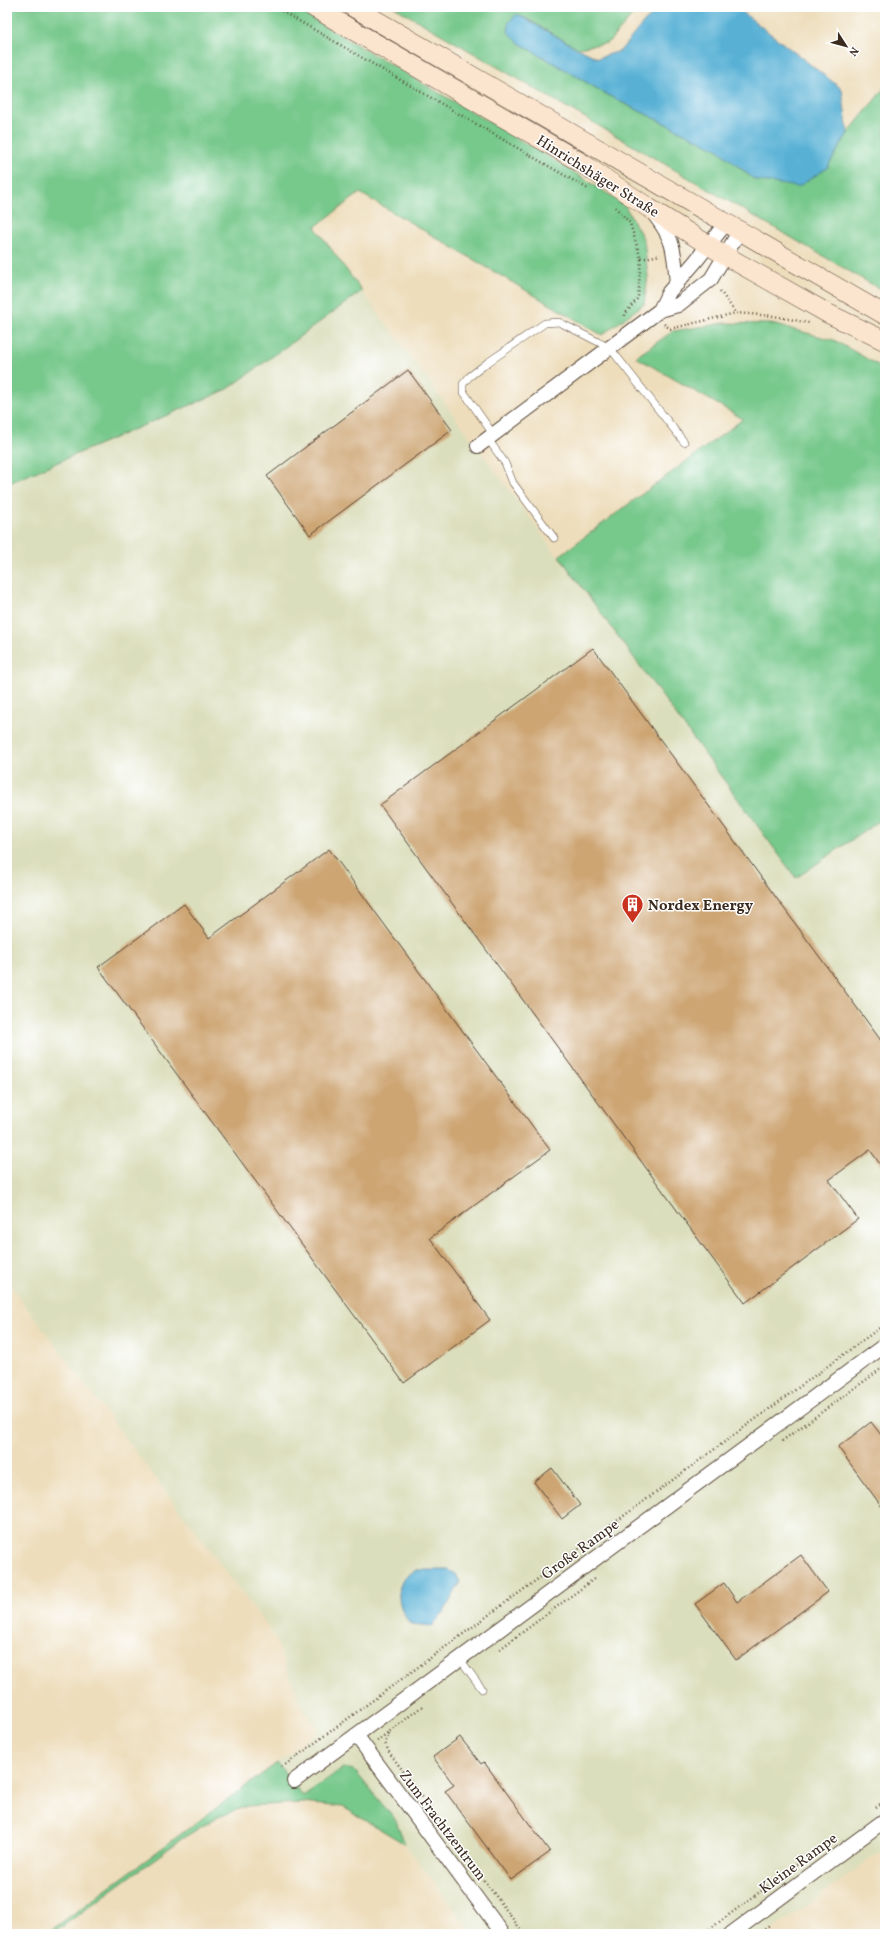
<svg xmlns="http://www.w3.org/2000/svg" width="892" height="1941" viewBox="0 0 892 1941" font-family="Vollkorn,serif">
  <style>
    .built { fill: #dbdebc }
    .green { fill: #76c88b; stroke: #587954 }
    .water { fill: #58b1d5; stroke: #4a6e7a }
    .building { fill: #cda573 }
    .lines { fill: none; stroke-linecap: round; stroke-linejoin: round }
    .lane-casing { stroke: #564536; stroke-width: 8 }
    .street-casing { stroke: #564536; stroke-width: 16 }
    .secondary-casing { stroke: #564536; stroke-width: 20 }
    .path { stroke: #564536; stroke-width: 2.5; stroke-dasharray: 1 3; stroke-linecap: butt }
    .lane { stroke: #fff; stroke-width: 7 }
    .street { stroke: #fff; stroke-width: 14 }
    .secondary { stroke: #fce5cf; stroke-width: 19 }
    .labels { text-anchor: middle; stroke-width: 3; stroke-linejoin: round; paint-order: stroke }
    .street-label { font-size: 15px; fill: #3b2a1e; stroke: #fff }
    .poi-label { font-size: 15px; font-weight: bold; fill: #3b2a1e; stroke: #fff; text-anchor: start }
  </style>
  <rect width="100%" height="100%" fill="#fff"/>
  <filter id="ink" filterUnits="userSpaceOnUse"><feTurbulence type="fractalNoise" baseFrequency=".025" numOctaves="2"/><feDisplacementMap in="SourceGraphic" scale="8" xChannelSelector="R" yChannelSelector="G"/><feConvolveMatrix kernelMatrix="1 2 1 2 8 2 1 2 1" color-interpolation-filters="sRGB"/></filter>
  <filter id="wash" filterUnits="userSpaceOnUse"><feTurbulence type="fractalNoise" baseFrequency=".012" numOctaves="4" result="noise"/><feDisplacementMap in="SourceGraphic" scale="16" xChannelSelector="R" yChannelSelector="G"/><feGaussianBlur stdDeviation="0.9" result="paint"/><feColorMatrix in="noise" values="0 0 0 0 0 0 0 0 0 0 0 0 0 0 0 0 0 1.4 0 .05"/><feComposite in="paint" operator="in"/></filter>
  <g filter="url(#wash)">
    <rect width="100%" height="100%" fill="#edddbb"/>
    <!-- built -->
    <path class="built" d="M362 291 796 878 885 817V1848L768 1934H473L405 1844 396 1821 343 1768 303 1796 277 1763 320 1730 303 1709 273 1634 7 1281V484L228 389Z"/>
    <!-- green -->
    <path class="green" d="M7 7H292L561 164 624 204 644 240 648 276 644 304 602 335 360 193 315 227 362 291 228 389 7 484Z
      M394 7H640L608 43 577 48 524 17 519 43 615 99 717 149 755 180 827 168 848 133 885 87V292Z
      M724 323 772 324 834 340 885 369V817L796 878 559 556 743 419 636 357 673 331Z
      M277 1763 303 1796 343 1768 354 1770 396 1821 405 1844 343 1807 301 1803 247 1806 216 1818 183 1838 52 1934H46Z"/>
    <!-- water -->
    <path class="water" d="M661 7H707L741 11 842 89 848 133 827 168 798 187 755 180 717 149 615 99 519 43 508 32 509 22 517 14 577 48 598 58 620 51 644 22Z
      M416 1570H449L456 1574 460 1583 444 1612 432 1626 411 1624C401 1613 394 1594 403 1580 405 1576 412 1573 416 1570Z"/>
    <g id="blocks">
      <!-- building -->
      <path class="building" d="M408 370 452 430 310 535 267 476Z
        M593 648 885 1046V1171L870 1150 829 1180 858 1219 745 1303 380 805Z
        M329 849 550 1150 430 1238 490 1320 404 1383 98 967 184 904 209 938Z
        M871 1422 885 1440V1511L838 1447Z
        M552 1468 580 1505 562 1519 534 1482Z
        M801 1555 828 1592 736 1660 695 1604 724 1583 737 1602Z
        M460 1737 481 1764 484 1762 550 1852 511 1880 445 1791 454 1785 433 1757Z"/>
    </g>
  </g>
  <g filter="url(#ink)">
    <use href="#blocks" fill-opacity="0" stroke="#564536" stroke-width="1"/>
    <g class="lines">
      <defs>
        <path id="lane" d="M493 434 463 391V384L469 377 487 363 545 323 559 322 610 348 684 442
          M488 439 505 463 513 483 554 538
          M460 1659 482 1689"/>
        <path id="street" d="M654 214C675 240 674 252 677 284
          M660 310 669 292 695 262 726 223
          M478 446 660 310 678 305 711 279 739 232
          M356 1735 503 1934
          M294 1781 885 1345
          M731 1934 885 1820"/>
        <path id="secondary" d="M313 7 580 162 649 208 726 256 827 313 885 341
          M353 7 885 315"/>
      </defs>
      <!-- lane casing -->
      <use href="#lane" class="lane-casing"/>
      <!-- street casing -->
      <use href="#street" class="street-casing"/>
      <!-- secondary casing -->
      <use href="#secondary" class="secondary-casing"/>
      <!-- path -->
      <path class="path" d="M275 7 588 189
        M615 207 630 223 641 259 638 298 625 314V318
        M641 259 660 255
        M720 291 736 313
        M664 324 670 329 736 313 774 316 809 323
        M782 1441 885 1366
        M500 1649 594 1579
        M389 1733 385 1743 389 1752 524 1934
        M377 1741 424 1705
        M282 1767 885 1324
        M876 1807 885 1800
        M703 1934 799 1863
        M758 1934 771 1925"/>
      <!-- lane -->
      <use href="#lane" class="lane"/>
      <!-- street -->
      <use href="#street" class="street"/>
      <!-- secondary -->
      <use href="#secondary" class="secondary"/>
    </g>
  </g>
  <!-- icons -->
  <defs>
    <symbol id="building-pin" viewBox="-11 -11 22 30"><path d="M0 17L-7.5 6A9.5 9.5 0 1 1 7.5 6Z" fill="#c8321e" stroke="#fff"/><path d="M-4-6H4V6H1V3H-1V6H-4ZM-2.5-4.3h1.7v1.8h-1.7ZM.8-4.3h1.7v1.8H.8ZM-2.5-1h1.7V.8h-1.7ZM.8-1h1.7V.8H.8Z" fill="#fff"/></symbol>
  </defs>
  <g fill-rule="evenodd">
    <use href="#building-pin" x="620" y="892" width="25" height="34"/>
  </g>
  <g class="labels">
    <!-- street labels -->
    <g class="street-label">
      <text transform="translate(598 176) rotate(32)" y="5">Hinrichshäger Straße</text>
      <text transform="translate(580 1549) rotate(-36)" y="5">Große Rampe</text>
      <text transform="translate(443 1825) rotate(53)" y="5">Zum Frachtzentrum</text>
      <text transform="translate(798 1863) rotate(-36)" y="5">Kleine Rampe</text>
    </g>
    <!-- poi labels -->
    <g class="poi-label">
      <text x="648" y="910">Nordex Energy</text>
    </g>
  </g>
  <!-- margin -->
  <rect width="892" height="1941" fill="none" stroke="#fff" stroke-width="24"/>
  <!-- north arrow -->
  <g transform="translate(846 46) rotate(126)" stroke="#ffffff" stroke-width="3" paint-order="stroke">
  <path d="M0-3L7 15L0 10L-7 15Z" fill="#3b2a1e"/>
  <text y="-6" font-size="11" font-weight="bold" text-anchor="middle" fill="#3b2a1e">N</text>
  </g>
</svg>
